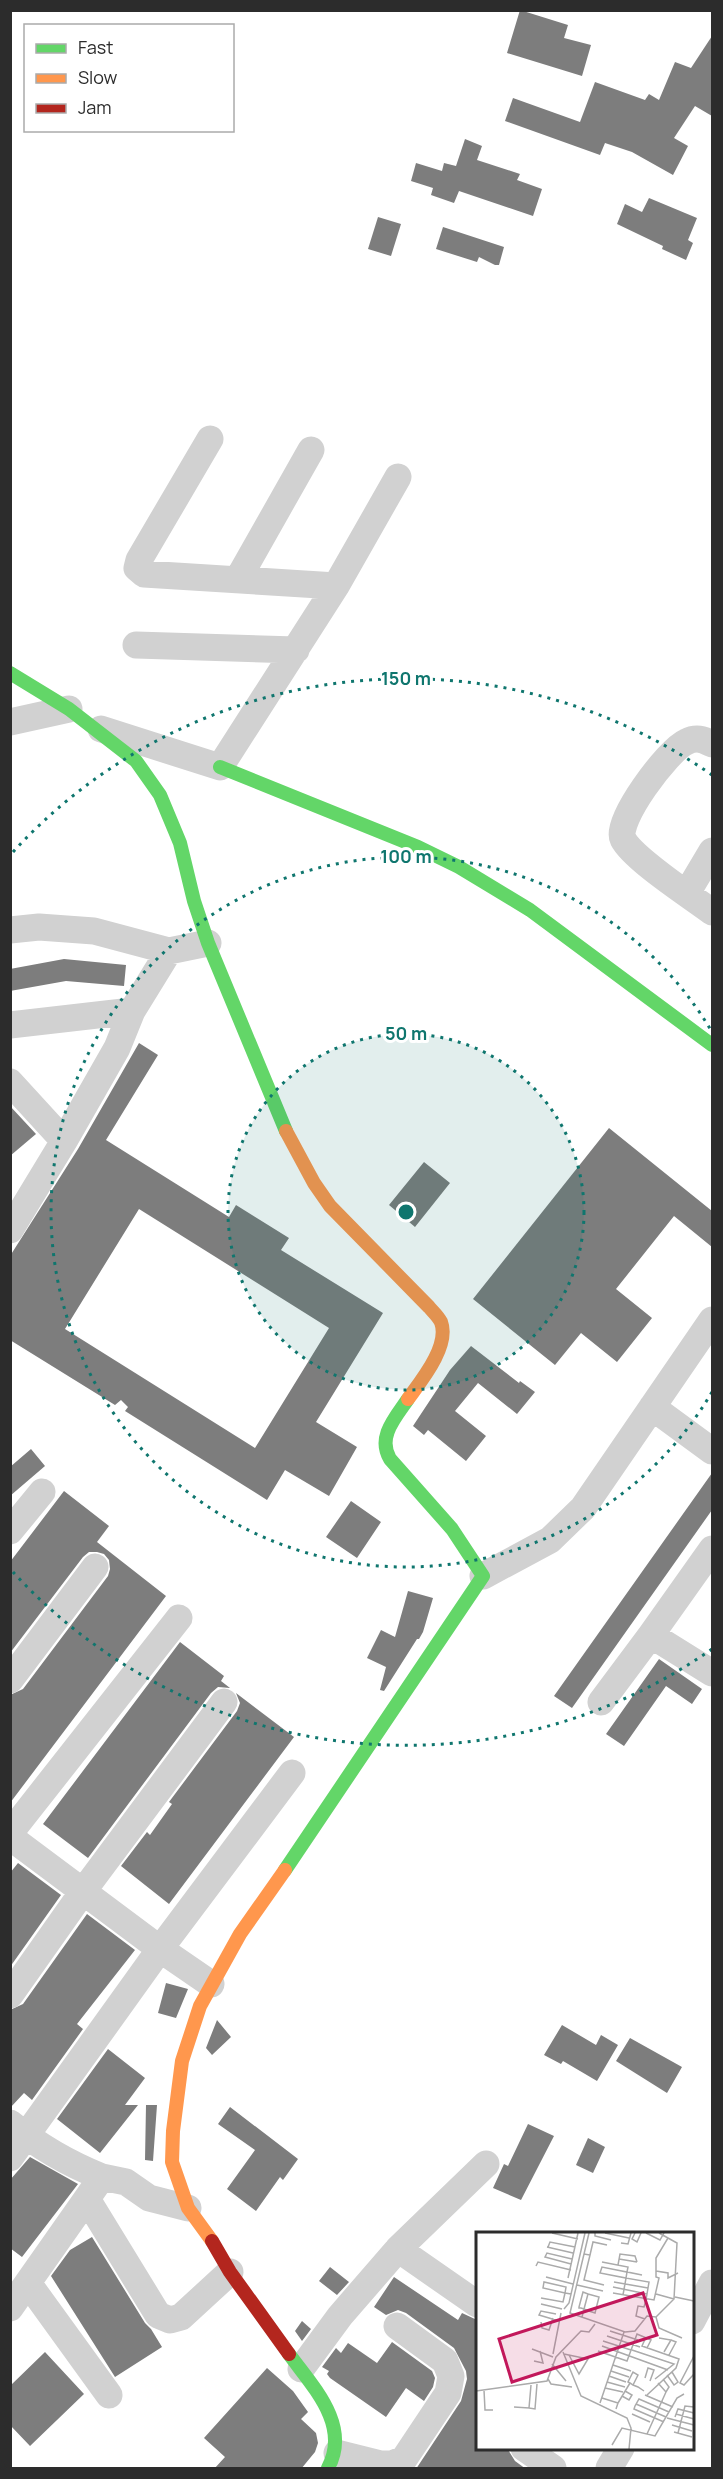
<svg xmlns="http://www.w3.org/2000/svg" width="723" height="2479" viewBox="0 0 723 2479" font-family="Manrope,sans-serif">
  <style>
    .building { fill: #7d7d7d; fill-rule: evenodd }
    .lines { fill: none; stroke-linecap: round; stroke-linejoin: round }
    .street { stroke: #d1d1d1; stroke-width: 27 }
    .fast { stroke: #63d668; stroke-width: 14 }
    .slow { stroke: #ff974d; stroke-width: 14 }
    .jam { stroke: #b3261e; stroke-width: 14 }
    .ring { fill: none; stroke: #0f766e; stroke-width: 3; stroke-dasharray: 3 6 }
    .inset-road { fill: none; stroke: #ababab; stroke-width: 1.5 }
    .view { fill: #c2185b; fill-opacity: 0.15; stroke: #c2185b; stroke-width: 3 }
    .inset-edge { fill: none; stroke: #2c2c2c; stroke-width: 3 }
    .centre { fill: #0f766e; stroke: #fff; stroke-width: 3 }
    .ring-label { font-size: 18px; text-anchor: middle; font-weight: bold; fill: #0f766e; stroke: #fff; stroke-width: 6; stroke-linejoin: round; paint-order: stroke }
  </style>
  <rect width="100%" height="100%" fill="#fff"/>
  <!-- building -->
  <path class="building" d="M520 10 568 25 564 38 591 45 582 76 507 53Z
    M712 36V116L695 106 674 138 688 146 673 175 632 152 605 143 600 155 505 121 513 98 580 122 595 82 645 100 649 94 659 100 675 62 691 68Z
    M465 139 482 146 477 160 520 174 517 180 542 189 533 216 459 191 454 203 431 195 433 188 411 181 416 163 442 171 444 163 456 166Z
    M649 198 697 218 688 240 693 243 686 260 662 249 663 246 617 224 625 204 642 212Z
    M378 217 401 224 391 256 368 249Z
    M443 227 504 247 499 265H495L479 257 477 262 436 249Z
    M64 959 126 965 124 986 66 981 10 991V969Z
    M139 1043 158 1055 106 1140 229 1217 236 1205 289 1238 281 1250 383 1313 316 1422 357 1447 329 1496 285 1470 267 1500 125 1411 128 1407 121 1400 115 1405 10 1340V1256L78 1149ZM139 1209 329 1328 255 1448 65 1329Z
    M10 1106 36 1134 10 1156Z
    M609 1128 712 1211V1247L674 1216 616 1289 652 1318 617 1362 581 1333 555 1365 473 1299Z
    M424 1162 450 1183 415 1227 389 1205Z
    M471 1346 519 1383 520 1381 535 1392 517 1414 478 1383 455 1411 486 1436 466 1461 428 1430 424 1435 413 1426 450 1370Z
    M31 1449 45 1466 10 1496V1467Z
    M712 1473V1510L572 1708 554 1696Z
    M64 1491 109 1526 97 1542 166 1596 10 1803V1695L23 1689 108 1576 110 1569 109 1560 104 1554 97 1552H89L83 1557 10 1653V1562Z
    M351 1501 381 1522 357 1558 326 1537Z
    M408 1591 433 1598 423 1632 419 1639H417L384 1691 380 1690 386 1667 367 1658 381 1630 395 1637Z
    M180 1642 224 1676 221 1681 230 1688 218 1687 211 1693 88 1858 43 1824Z
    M659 1659 702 1689 692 1704 666 1686 624 1746 606 1734Z
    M236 1693 294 1737 169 1904 121 1866 147 1832 150 1835 172 1804 169 1802 237 1711 240 1703Z
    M18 1863 61 1895 10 1967V1873Z
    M87 1914 135 1950 77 2024 83 2029 32 2100 24 2093 10 2108V2010L23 2004Z
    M166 1983 188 1989 176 2018 158 2013Z
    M217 2020 231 2037 212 2055 206 2048Z
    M562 2025 596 2045 601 2035 618 2045 597 2081 563 2061 561 2064 544 2055Z
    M630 2038 682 2067 667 2093 616 2061Z
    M108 2049 145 2078 125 2105H138L100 2153 57 2119Z
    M146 2105H157L153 2161 145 2160Z
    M230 2107 298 2159 283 2180 280 2177 256 2211 227 2189 255 2150 218 2124Z
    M528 2124 554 2136 521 2200 493 2188 504 2164 508 2166Z
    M588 2138 605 2147 593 2173 576 2165Z
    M30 2157 78 2184 22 2257 10 2248V2180Z
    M92 2237 145 2323 151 2329 162 2347 115 2377 51 2276 70 2250Z
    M330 2267 349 2282 337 2295 319 2281Z
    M394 2277 458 2320 462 2313 477 2320V2448H507L515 2461 526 2469H416L461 2401 467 2379 466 2371 454 2348 406 2313 398 2310 386 2315 374 2307Z
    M302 2321 311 2329 302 2341 295 2331Z
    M392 2342 432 2371 435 2378 433 2387 424 2401 406 2388 386 2417 330 2378 327 2374 329 2371 322 2367 336 2348 341 2353 348 2343 377 2363Z
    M45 2352 84 2394 30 2446 10 2425V2386Z
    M267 2368 293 2391 308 2412 301 2419 316 2433 318 2443 315 2452 301 2469H214L225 2457 204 2438Z"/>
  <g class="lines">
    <!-- street -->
    <path class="street" d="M210 439 139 560 137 568 144 574 336 586
      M238 579 311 450
      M136 645 296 650
      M10 722 69 709
      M101 729 220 767 336 586 398 477
      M712 744C703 739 696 737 686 742 668 750 614 822 623 839 633 859 692 897 712 912
      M687 893 712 851
      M10 930 39 927 94 931 169 951 208 943
      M10 1025 132 1011
      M10 1082 64 1141
      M10 1230 64 1141 117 1048 132 1011 169 951
      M652 1407 712 1451
      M10 1531 42 1492
      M712 1549 651 1635 712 1673
      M483 1576 550 1540 583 1508 712 1320
      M10 1680 95 1567
      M601 1702 651 1635
      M10 1833 179 1618
      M10 1837 160 1949 211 1984
      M10 1995 84 1890 224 1702
      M10 2123C38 2146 69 2164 102 2177L10 2308
      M10 2158 160 1949 292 1773
      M102 2177 126 2182 149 2198 188 2208
      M87 2199 158 2315 170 2320 181 2317 230 2272
      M398 2249 486 2164
      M28 2283 109 2395
      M692 2321 712 2283
      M301 2369 340 2316 398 2249 477 2304
      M524 2448 553 2468
      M337 2453 381 2464H392L404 2459 448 2393 451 2376 445 2361 397 2326
      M609 2468 621 2448"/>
    <!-- fast -->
    <path class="fast" d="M10 673 69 709 136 761 160 795 180 843 194 901 208 943 286 1131
      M220 767 418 847 459 867 530 910 712 1045
      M285 1870 483 1576 452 1529 390 1459C377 1437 395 1418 408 1399
      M289 2354C313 2387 351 2425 328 2468"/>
    <!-- slow -->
    <path class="slow" d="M286 1131 314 1183 330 1206 429 1307C433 1312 438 1316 441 1322 450 1346 421 1381 408 1399
      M212 2241 188 2208 172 2162 173 2131 182 2061 200 2006 240 1934 285 1870"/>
    <!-- jam -->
    <path class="jam" d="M212 2241 230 2272 289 2354"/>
  </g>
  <!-- distance rings -->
  <circle cx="406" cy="1212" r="178" fill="#0f766e" fill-opacity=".12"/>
  <g class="ring">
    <circle cx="406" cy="1212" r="178"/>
    <path d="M712 1392A355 355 0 1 1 712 1032"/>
    <path d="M712 1649A533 533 0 0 1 13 1572M13 852A533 533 0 0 1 712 775"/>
  </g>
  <!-- overview -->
  <g transform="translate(476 2232)">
    <rect width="218" height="218" fill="#fff"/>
    <path class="inset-road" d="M76 1 102 7M113 1 94 81 149 100 159 99 171 84 180 85 198 67 201 11 183 1M119 1V4L135 8M129 1 153 6M159 1 156 7 161 10 165 1M170 1 184 8 188 1M145 11 152 12 155 1M71 15 97 21M72 15 74 10 99 15M108 22 114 23 108 48 128 53M114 23 117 10 131 13M143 27 161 30M126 30 152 35 151 40 126 35 124 41 150 46 151 40 166 43M95 32 69 25 71 21 96 27M142 33 144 22 159 24 161 30M60 34 62 30 95 38M180 39 192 41V46L202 41M70 45 97 52M92 46 102 1M138 50 172 56M101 53 127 59M137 55 171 62M137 61 178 68 183 46 180 45V26L192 6M180 62 198 67M147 63 150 46 173 50 170 68M199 65 218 69M65 66 87 70 89 61 90 55 68 50 67 56 89 61 95 62M65 72 86 77M88 77 93 71 109 1M80 82 65 79 63 83 83 89M106 85 108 77 112 62 107 60 103 75V76H105L108 77 113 79 119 81 123 65 112 62M180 85 183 96 206 106M169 87 160 84 162 74 168 75 170 68M65 90 66 96 73 98 77 86M134 99 162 108M131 104 164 115M170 105 166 114 203 127 200 136 171 163M183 106 195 108 188 120M127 109 155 118M126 114 192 138M56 117 77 125M156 118 198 132 179 147M122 119 151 129 161 102 175 108 171 116M87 120 105 164 151 186 155 196 153 217M77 122 85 81M88 122 112 127 103 142 93 123M193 123 200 110 195 108M218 124 204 151 208 153 218 142M58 129 67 131 64 119M76 132 90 149M137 133 155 139M135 139 153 145M191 143 198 153 202 150 196 140M133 144 150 150M169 146 172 136 178 138 174 149M72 147 75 152 96 155M131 150 149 155M182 151 190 160 193 155 187 147M157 153 162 143 157 140 152 150 154 151 157 153 162 155 168 159M129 156 147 160M8 158 9 178H17M0 159 71 149 80 125 105 99 113 100 119 92M169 163 197 175M146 164 153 168 156 163 149 159M126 166 142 171 140 177M124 171 148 100M142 171 154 151M160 172 190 185M38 175 53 176 55 153M53 176 59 177 61 152M156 182 174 190M200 182 218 187M199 185 202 177 218 181M191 186 218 193M188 190 158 177 159 174 163 167 193 180M196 193 216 199M198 200 216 205M202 201 209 174 218 175M171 202 190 160M136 213 146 196 179 204 201 166 208 162"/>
    <path class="view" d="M167 61 181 103 36 150 23 107Z"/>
    <rect width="218" height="218" class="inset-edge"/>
  </g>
  <circle cx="406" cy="1212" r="9" class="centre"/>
  <g class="ring-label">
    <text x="406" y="685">150 m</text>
    <text x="406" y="863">100 m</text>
    <text x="406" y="1040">50 m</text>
  </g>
  <!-- border -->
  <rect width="723" height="2479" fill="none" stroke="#2c2c2c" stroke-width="24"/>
  <!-- legend -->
  <rect x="24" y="24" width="210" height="108" fill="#ffffff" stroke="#ababab" stroke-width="1.5"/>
  <rect x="36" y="44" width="30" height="9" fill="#63d668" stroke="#ababab" stroke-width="1.5"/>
  <text x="78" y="54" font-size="18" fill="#2c2c2c">Fast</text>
  <rect x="36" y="74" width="30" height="9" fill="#ff974d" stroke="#ababab" stroke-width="1.5"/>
  <text x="78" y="84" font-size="18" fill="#2c2c2c">Slow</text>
  <rect x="36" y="104" width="30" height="9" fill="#b3261e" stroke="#ababab" stroke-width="1.5"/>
  <text x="78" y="114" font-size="18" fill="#2c2c2c">Jam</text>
</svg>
